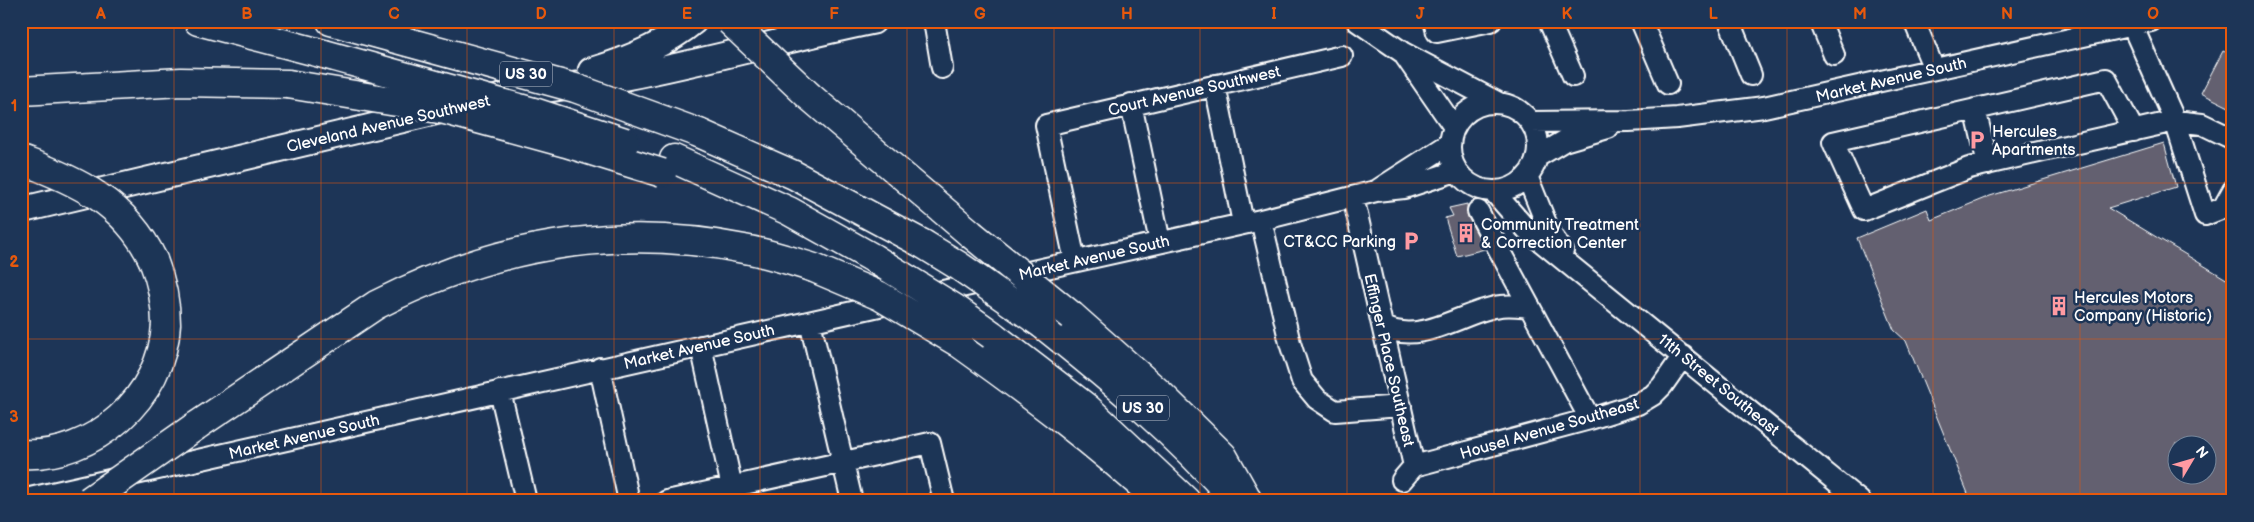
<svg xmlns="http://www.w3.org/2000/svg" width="2254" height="522" viewBox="0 0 2254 522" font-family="'Balsamiq Sans',sans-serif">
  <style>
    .building { fill: #64616f; stroke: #fff; fill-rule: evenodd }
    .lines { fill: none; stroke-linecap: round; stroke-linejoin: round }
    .minor-casing { stroke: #fff; stroke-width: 24 }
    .major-casing { stroke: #fff; stroke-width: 29 }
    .highway-casing { stroke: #fff; stroke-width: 31 }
    .minor { stroke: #1d3557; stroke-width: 20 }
    .major { stroke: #1d3557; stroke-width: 25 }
    .highway { stroke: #1d3557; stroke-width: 28 }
    .highway-bridge-casing { stroke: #fff; stroke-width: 31; stroke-linecap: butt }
    .highway-bridge { stroke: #1d3557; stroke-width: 28 }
    .grid { fill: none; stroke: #e8590c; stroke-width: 1; stroke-opacity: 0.55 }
    .labels { text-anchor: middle; stroke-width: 5; stroke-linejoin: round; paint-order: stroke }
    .shield { fill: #1d3557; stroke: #bbc2cd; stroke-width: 1 }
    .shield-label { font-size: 15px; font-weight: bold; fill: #fff }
    .street-label { font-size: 16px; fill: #fff; stroke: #1d3557 }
    .poi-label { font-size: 16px; fill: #fff; stroke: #1d3557; text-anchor: start }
    .neatline { fill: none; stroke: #e8590c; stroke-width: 2 }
    .grid-label { font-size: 16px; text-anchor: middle; font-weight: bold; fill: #e8590c }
  </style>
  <rect width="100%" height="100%" fill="#1d3557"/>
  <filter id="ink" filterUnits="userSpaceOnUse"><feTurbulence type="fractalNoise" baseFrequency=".02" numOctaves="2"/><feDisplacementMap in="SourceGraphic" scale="10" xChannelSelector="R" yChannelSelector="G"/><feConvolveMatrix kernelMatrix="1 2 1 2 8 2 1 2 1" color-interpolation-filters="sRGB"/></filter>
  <g filter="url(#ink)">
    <!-- building -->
    <path class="building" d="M2223 51 2233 56V109L2201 93Z
      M2164 143 2176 187 2108 208 2233 283V501H1971L1906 341 1894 330 1857 238 1927 209 1931 220 1990 196ZM2176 444H2206V474H2176Z
      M1467 204 1468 217 1485 249 1457 256 1445 218 1453 216 1449 208Z"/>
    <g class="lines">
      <defs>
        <path id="minor" d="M934 21 942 68
          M1357 21 1402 52 1499 103
          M1434 21 1437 32 1491 21
          M1549 21 1573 76
          M1641 21 1668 84
          M1729 21 1751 75
          M1820 21 1834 55
          M1914 21 1934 69
          M2132 25 2175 121 1969 168 1864 210 1833 142 2106 79 2134 131
          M1405 56 1454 127
          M1215 85 1243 223
          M1450 147a44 44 0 1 1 88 0a44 44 0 1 1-88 0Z
          M1131 104 1160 242
          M1975 109 1988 164
          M1530 122 1629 121 1677 118 1764 107 2151 21
          M2233 139 2202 124 2175 121 2205 215 2223 208 2233 190
          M1537 157 1564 141 1608 128
          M1527 176 1550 233 1563 251
          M1379 189 1449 144
          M1493 191 1528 231 1860 501
          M1353 197 1414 466
          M1478 211 1590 419
          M1261 220 1290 343 1302 381 1317 399 1335 411 1401 406
          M1075 261 1046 125 1342 56
          M925 295 1261 220 1376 191 1404 188 1456 171
          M810 322 852 501
          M1383 326C1419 346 1459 314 1495 307 1507 304 1518 306 1530 307
          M701 346 735 501
          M600 368 629 501
          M500 391 526 501
          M1402 480 1414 466 1590 419 1638 404 1653 395 1662 386 1683 356
          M21 500 897 302
          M667 501 930 443 944 501"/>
        <path id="major" d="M591 71C628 60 665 45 694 21
          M484 101C531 89 578 86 626 77 709 61 790 38 873 21
          M21 210 443 110"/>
        <path id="highway" d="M198 21 324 54
          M331 21 349 26
          M21 91 181 82 288 84
          M809 96 971 234
          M699 133 794 175 923 244
          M674 159 789 211 873 258
          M1072 316 1161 395 1223 456 1246 497
          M1042 324C1110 378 1178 435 1236 501
          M992 335 1087 408 1186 501
          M959 343C1029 393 1096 443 1159 501
          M196 426 376 305C493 245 615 223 744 249 768 253 791 261 814 268
          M21 454C93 459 163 397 166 324 166 301 161 280 153 260"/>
      </defs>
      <!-- minor casing -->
      <use href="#minor" class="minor-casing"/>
      <!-- major casing -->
      <use href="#major" class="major-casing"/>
      <!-- highway casing -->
      <use href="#highway" class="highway-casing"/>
      <!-- minor -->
      <use href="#minor" class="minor"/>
      <!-- major -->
      <use href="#major" class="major"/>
      <!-- highway -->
      <use href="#highway" class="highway"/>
      <defs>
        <path id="highway-bridge" d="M730 21 809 96
          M349 26 575 88 699 133
          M324 54 537 113 625 142
          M288 84 445 110 566 143 662 173
          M21 160C78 181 126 203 153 260
          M971 234 1072 316
          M923 244 959 266 1042 324
          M873 258 954 308 992 335
          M814 268 880 296 959 343
          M89 501 196 426"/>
      </defs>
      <!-- highway-bridge casing -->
      <use href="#highway-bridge" class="highway-bridge-casing"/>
      <!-- highway-bridge -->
      <use href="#highway-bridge" class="highway-bridge"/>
    </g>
  </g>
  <!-- grid -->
  <path class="grid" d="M174 21V501M321 21V501M467 21V501M614 21V501M760 21V501M907 21V501M1054 21V501M1200 21V501M1347 21V501M1494 21V501M1640 21V501M1787 21V501M1933 21V501M2080 21V501M21 183H2233M21 339H2233"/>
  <!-- icons -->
  <defs>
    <symbol id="parking-bare" viewBox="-9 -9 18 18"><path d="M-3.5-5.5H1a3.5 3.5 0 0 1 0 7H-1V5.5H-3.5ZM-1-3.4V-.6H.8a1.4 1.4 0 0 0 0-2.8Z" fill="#ff9aa2" stroke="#1d3557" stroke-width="2.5" paint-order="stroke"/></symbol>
    <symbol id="building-bare" viewBox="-9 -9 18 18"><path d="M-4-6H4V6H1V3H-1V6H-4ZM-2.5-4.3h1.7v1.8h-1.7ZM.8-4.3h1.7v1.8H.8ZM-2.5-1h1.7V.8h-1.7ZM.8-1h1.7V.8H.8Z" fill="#ff9aa2" stroke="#1d3557" stroke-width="2.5" paint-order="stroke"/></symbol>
  </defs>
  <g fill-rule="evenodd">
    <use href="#parking-bare" x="1963" y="126" width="28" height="28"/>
    <use href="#building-bare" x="1452" y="219" width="28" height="28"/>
    <use href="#parking-bare" x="1397" y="227" width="28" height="28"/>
    <use href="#building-bare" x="2045" y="292" width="28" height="28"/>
  </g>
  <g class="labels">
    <!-- shield labels -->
    <g class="shield">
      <rect x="500" y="61.5" width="52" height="25" rx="4"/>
      <rect x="1117" y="395.5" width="52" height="25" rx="4"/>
    </g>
    <g class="shield-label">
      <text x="526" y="79">US 30</text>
      <text x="1143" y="413">US 30</text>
    </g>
    <!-- street labels -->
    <g class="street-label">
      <text transform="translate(1891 79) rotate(-13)" y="6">Market Avenue South</text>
      <text transform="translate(1194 90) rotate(-13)" y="6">Court Avenue Southwest</text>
      <text transform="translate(388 123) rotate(-13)" y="6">Cleveland Avenue Southwest</text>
      <text transform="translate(1094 257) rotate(-13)" y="6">Market Avenue South</text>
      <text transform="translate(699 346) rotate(-13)" y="6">Market Avenue South</text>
      <text transform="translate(1390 360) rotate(77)" y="6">Effinger Place Southeast</text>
      <text transform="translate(1719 384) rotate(39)" y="6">11th Street Southeast</text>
      <text transform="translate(1549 428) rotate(-16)" y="6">Housel Avenue Southeast</text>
      <text transform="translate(304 436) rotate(-13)" y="6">Market Avenue South</text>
    </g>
    <!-- poi labels -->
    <g class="poi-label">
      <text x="1992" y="137">Hercules<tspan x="1992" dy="18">Apartments</tspan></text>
      <text x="1481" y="230">Community Treatment<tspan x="1481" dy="18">&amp; Correction Center</tspan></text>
      <text x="1396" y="247" text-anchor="end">CT&amp;CC Parking</text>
      <text x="2074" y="303">Hercules Motors<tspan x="2074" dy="18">Company (Historic)</tspan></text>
    </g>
  </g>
  <!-- margin -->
  <rect width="2254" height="522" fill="none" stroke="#1d3557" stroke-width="55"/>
  <!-- north arrow -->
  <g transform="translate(2192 460) rotate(52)"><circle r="24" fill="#1d3557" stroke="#77869a"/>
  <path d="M0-4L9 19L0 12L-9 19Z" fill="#ff9aa2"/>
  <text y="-8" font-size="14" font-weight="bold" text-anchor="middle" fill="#ffffff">N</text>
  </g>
  <rect x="28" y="28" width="2198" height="466" class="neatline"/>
  <g class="grid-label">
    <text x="101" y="19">A</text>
    <text x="247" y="19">B</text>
    <text x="394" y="19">C</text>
    <text x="541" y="19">D</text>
    <text x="687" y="19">E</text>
    <text x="834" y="19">F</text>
    <text x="980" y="19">G</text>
    <text x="1127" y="19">H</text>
    <text x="1274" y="19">I</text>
    <text x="1420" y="19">J</text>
    <text x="1567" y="19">K</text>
    <text x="1713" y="19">L</text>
    <text x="1860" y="19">M</text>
    <text x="2007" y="19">N</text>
    <text x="2153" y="19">O</text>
    <text x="14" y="111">1</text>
    <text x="14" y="267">2</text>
    <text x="14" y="422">3</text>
  </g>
</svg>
